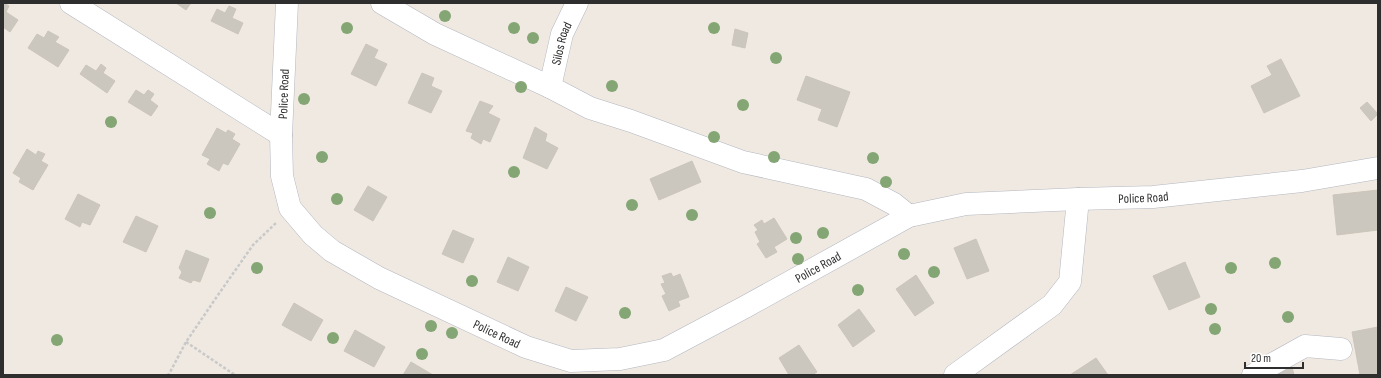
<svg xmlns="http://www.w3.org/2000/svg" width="1381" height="378" viewBox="0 0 1381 378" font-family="'Sofia Sans Condensed',sans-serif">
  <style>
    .building { fill: #cbc7bf; stroke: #cbc5ba }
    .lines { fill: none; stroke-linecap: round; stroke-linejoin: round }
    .minor-casing { stroke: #b4b7c1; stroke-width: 23 }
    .path { stroke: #c9c9c9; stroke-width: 2.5; stroke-dasharray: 3 2; stroke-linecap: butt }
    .minor { stroke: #fff; stroke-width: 22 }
    .tree { fill: #84a574 }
    .labels { text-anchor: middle; stroke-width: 3; stroke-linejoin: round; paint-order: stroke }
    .street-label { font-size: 13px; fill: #2e2e2e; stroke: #fff }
  </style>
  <rect width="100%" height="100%" fill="#efe9e1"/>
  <!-- building -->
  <path class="building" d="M4 3 9 6 6 12 18 20 10 32 3 27Z
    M176 3H191L186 10Z
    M229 6 236 9 232 18 243 23 238 34 211 21 217 9 225 13Z
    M735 29 748 33 745 48 732 45Z
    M48 31 59 37 55 42 69 50 58 67 28 48 37 34 44 38Z
    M366 44 378 50 374 58 387 64 376 86 351 74Z
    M1281 59 1300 96 1264 113 1251 86 1272 75 1267 66Z
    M101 64 106 68 103 73 115 81 107 93 80 74 86 65 96 71Z
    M422 73 434 78 431 86 442 91 431 113 408 103Z
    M806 76 850 92 837 127 818 120 822 109 797 100Z
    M136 90 144 95 148 90 154 94 150 100 158 106 151 116 128 102Z
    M480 101 493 106 488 113 500 119 490 142 483 139 481 144 471 138 473 133 466 131Z
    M1367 102 1378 114 1371 121 1360 108Z
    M535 127 547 134 545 141 558 148 547 169 523 158Z
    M217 128 226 133 228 130 235 134 232 139 240 144 228 165 223 163 219 171 207 164 210 159 202 155Z
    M27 149 36 155 38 151 45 154 41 161 48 165 33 190 19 182 21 178 13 173Z
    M692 161 701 182 659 200 650 179Z
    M368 186 387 197 373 221 354 210Z
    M1378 190V230L1337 235 1333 195Z
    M78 194 100 205 90 225 82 222 80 227 65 219Z
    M136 216 158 226 146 252 123 242Z
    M774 218 787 239 774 247 777 252 766 258 757 244 760 242 755 232 758 230 754 225 762 220 764 224Z
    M453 230 474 239 463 263 442 254Z
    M976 239 989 271 967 279 954 248Z
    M186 250 209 259 200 282 193 280 191 283 179 278 182 272 179 268Z
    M508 257 529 267 518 291 497 282Z
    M1185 262 1200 297 1169 310 1153 276Z
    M671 273 673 277 680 274 689 297 678 301 680 306 669 311 662 296 666 294 661 284 665 283 662 276Z
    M916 275 934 303 915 316 896 289Z
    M566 287 588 297 576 321 555 311Z
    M294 303 323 320 311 341 282 325Z
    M859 309 875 331 853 347 838 325Z
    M1378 327V375H1360L1352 332Z
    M355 330 385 347 374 367 344 351Z
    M799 345 817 372 812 375H789L779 358Z
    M1096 358 1108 375H1070Z
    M411 362 433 375H403Z
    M1292 367 1294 375H1277L1276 370Z"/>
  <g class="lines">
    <defs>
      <g id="minor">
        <path d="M71 3 281 135"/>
        <path id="s1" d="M287 3 281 135 282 176 290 208 313 235 332 251 379 278 526 347 571 361 620 359 664 350 745 307 909 216 966 204 1078 199 1153 197 1302 181 1378 168"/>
        <path d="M382 3 435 34 550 87 590 108 631 121 743 162 866 189 894 204 909 216"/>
        <path id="s2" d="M550 87 562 34 577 3"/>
        <path d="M955 375 1052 305 1070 282 1078 199"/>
        <path d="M1253 375 1305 346 1341 349"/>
      </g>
    </defs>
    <!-- minor casing -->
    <use href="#minor" class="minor-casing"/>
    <!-- path -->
    <path class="path" d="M186 342 235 375
      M167 375 169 374 186 342 218 295 253 245 276 223"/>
    <!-- minor -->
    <use href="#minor" class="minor"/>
  </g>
  <!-- trees -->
  <g class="tree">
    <circle cx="445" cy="16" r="6"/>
    <circle cx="347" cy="28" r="6"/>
    <circle cx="514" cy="28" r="6"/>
    <circle cx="714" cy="28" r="6"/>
    <circle cx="533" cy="38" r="6"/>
    <circle cx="776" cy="58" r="6"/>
    <circle cx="612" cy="86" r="6"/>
    <circle cx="521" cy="87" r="6"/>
    <circle cx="304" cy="99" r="6"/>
    <circle cx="743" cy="105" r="6"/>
    <circle cx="111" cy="122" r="6"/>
    <circle cx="714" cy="137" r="6"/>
    <circle cx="322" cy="157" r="6"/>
    <circle cx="774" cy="157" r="6"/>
    <circle cx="873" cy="158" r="6"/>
    <circle cx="514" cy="172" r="6"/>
    <circle cx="886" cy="182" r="6"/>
    <circle cx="337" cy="199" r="6"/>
    <circle cx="632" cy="205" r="6"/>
    <circle cx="210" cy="213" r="6"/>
    <circle cx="692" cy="215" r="6"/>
    <circle cx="823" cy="233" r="6"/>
    <circle cx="796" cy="238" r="6"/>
    <circle cx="904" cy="254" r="6"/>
    <circle cx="798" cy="259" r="6"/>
    <circle cx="1275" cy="263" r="6"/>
    <circle cx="257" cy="268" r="6"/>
    <circle cx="1231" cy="268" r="6"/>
    <circle cx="934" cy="272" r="6"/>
    <circle cx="472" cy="281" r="6"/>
    <circle cx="858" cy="290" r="6"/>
    <circle cx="1211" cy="309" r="6"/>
    <circle cx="625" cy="313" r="6"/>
    <circle cx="1288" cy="317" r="6"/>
    <circle cx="431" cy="326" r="6"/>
    <circle cx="1215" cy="329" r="6"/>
    <circle cx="452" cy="333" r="6"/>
    <circle cx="333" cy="338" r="6"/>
    <circle cx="57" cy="340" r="6"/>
    <circle cx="422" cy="354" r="6"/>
  </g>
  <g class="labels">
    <!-- street labels -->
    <g class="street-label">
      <text dy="5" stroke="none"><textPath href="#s2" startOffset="45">Silos Road</textPath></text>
      <text transform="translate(283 94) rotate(-88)" y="5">Police Road</text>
      <text dy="5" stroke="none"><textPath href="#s1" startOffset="1139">Police Road</textPath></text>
      <text dy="5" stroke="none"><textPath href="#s1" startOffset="799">Police Road</textPath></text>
      <text dy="5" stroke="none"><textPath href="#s1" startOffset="451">Police Road</textPath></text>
    </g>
  </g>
  <!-- border -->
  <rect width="1381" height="378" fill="none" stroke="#2e2e2e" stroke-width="8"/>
  <!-- scale -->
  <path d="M1245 362v6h58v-6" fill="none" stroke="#2e2e2e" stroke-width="2"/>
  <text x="1251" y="362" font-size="12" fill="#2e2e2e" stroke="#ffffff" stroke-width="3" paint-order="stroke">20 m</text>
</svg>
